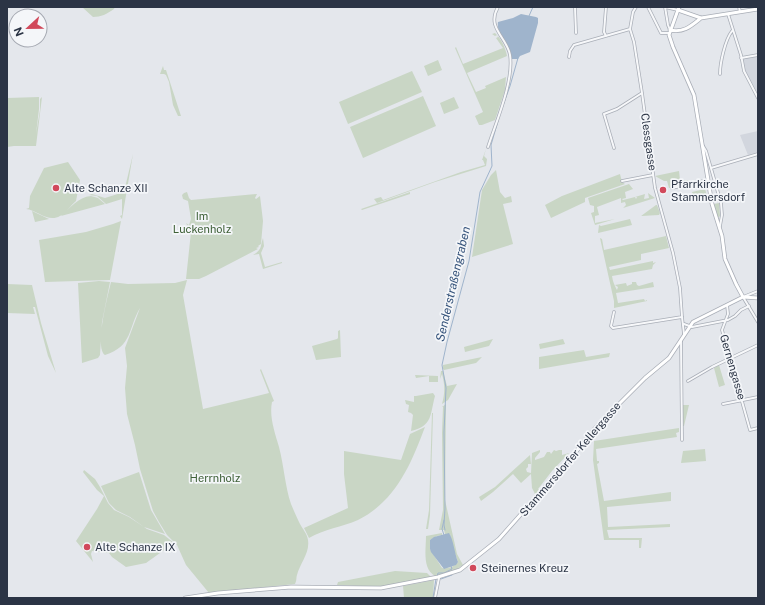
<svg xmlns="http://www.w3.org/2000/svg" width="765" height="605" viewBox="0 0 765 605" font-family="'Public Sans',sans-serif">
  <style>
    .built { fill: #d2d6de }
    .green { fill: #c9d6c5 }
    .water { fill: #9fb4cc }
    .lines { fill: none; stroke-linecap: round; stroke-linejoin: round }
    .stream { stroke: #9fb4cc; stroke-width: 1 }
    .street-casing { stroke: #a9aeb7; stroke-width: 3.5 }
    .secondary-casing { stroke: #a9aeb7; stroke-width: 4.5 }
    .street { stroke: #f7f8fa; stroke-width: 2 }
    .secondary { stroke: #fff; stroke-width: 3 }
    .poi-dot { fill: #d1495b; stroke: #f4f6f9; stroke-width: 1.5 }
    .labels { text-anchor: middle; stroke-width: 3.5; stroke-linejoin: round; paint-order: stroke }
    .street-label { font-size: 11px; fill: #2b3445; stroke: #f4f6f9 }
    .poi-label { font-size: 11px; fill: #2b3445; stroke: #f4f6f9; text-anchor: start }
    .park-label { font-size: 11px; fill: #3f6138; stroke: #f4f6f9 }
    .water-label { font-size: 12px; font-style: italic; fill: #34527a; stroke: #f4f6f9 }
  </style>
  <rect width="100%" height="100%" fill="#e4e7ec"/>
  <!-- built -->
  <path class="built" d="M758 56V94L744 68 742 59Z
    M758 131V152L748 155 740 135Z"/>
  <!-- green -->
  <path class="green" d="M82 7H115L114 9C107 14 101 17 93 17Z
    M495 33C501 38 506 49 507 56L467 73 476 92 486 88 485 86 506 77 505 90 495 120 482 125H479L475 116 483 112 455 48 456 47 463 64 503 48 496 38 498 37 497 35 495 36 492 34Z
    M438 60 442 70 428 76 424 66Z
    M163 66 164 70H166L181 116H178L173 105 169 82 166 75 164 74H160Z
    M412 71 422 92 348 124 339 102Z
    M423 96 436 126 363 158 350 127Z
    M39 97V109L36 134 40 110V99L42 97 36 146H14L7 147V98Z
    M454 97 459 108 444 114 440 103Z
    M486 149 484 156 487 159 486 166 435 182 377 203 374 199 381 197 383 200 461 172 485 165 483 160H482Z
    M133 154 122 219 120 216 122 215V199L106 204 97 196 89 195 92 194 105 198 124 192Z
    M68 162 80 180 76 201C71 205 65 214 60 216 48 223 37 210 26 209L29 208 30 196 44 168Z
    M496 170 500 192 505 198 511 196 512 202 503 204 513 244 472 257 482 190 491 175Z
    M679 171 680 180H688L689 184 669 188 667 181H664L655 176Z
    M620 174 622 182 625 184 585 198V202L551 218 545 205 562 196Z
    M629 184 633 189 625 192 626 198 622 199 623 200 635 197 636 199 637 197H635L645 194 644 199 649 198 648 193 655 198 623 208 626 205 625 202 621 203V198L597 207 599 215 595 216V223L615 219 595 225 591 213 594 212V206L590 205 588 198Z
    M705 189 708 199 695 202 692 192Z
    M187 192 189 198 191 200 257 194 255 198 256 199 260 196 263 221 261 244 258 246 259 247 256 248 258 249 206 276 199 279H186L191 232 186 223 189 225 191 219 188 201 183 199 182 195 184 193Z
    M410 192V194L362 210 361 209Z
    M91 196 98 198 105 204 61 216C70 208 78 197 91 196Z
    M719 203 720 216 718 218 714 204Z
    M656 205H657L660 213 659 215 641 216Z
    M32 211 49 219 35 222Z
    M630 219 632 225 598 233 599 225 601 226Z
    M121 221 110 280 45 282 39 240 86 232 113 224Z
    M666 236 669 248 641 254V260L609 267 610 270 653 261V263L656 262 653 265 652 269 612 276C613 282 614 284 617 290L618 287 615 285 626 283 627 286 632 284V282H636L637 285 639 286 653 282 654 287 616 293 618 303 644 299 645 301 647 300V301L614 308V301L600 238 602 239 604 250Z
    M263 238 264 246 261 253 265 267 282 262V263L263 269 259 254 253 255C263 249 260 246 263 238Z
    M187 280 183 295 203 409 269 393 260 370 261 369 274 401 272 402C269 417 275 433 279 447 284 466 285 486 291 504 294 511 297 518 300 524 303 530 307 533 308 540 310 553 300 563 297 575 296 578 297 580 295 584L209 593 186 565 177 545 167 535 159 522 153 511 140 469 135 445 127 414 125 388 127 366 125 348 140 308C128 328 133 346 105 355 94 348 108 295 111 282L128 284 175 283Z
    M99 281 110 282 102 322 100 355 98 358 82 363 78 283Z
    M7 284 32 285 41 323 56 373 48 356 35 307H33L35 314 7 313Z
    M340 330 341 357 316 360 312 346 337 339 338 338V331Z
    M493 339 489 346 465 352 464 347Z
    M563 339 565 344 540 349 539 344Z
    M584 350 586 357 610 353 609 357 539 369V357Z
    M482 357 476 363 444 370 443 369V365Z
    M719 365 725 385 719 387 714 368Z
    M441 371H443L447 386 457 384 448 400 442 404C445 393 445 385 442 374L440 379Z
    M415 375 438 376V382H429V376L416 378Z
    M433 393 435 396C430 414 433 426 411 431L413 415 411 413 408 412 409 405 406 404 405 400 414 402V396H416Z
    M446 404 445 500 457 554 463 565 454 571 435 576C422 569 426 549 426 536L442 533V535L437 536 430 540V549L442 568C448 569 454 567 458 562L453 548 450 534H445L444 530H439L443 510 442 433 443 407H442Z
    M683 405H689L684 426H683Z
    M432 413H433L430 515 428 529H426L429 510Z
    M425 427C411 464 396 501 358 520 342 527 324 529 309 538L304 528 348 508 344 474V451L401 460 410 434Z
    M679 428V432L676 433 677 437 596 449 597 461H599V463L597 464 604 501 671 492V501L607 507 608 527 670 524V527L607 530 609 538H642L641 548H639V540H604L593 460 594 441Z
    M705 449 706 461 681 463 683 451Z
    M540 450V452L535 458V460L544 457 547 452H550L551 454 554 450 556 451 559 450H562V455L569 453 552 471 538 489 540 490 536 496 532 488 531 474 521 483 513 474 493 492 481 501 479 497 495 487 530 455 531 464H528V467L526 469 527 472 531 473 532 453Z
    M84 470 95 479 100 487 108 503 114 510 129 517 147 529 164 535 174 543 146 563 126 567 112 557 109 553 92 551 91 554 93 562 76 541 97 509 104 496 97 490 83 472Z
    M139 472 151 510 165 534 144 527 130 517 116 510 109 503 101 486Z
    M395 571 427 573 431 577 379 587 337 585 338 582Z
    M434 580 433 598H404L403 586Z"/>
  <!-- water -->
  <path class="water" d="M521 14 536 17 538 18V23L530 52 520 56 518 59H512C509 47 496 34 498 22L513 18Z
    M449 533C453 538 455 555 458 562L456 565 444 569 431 552 430 549V540L434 537Z"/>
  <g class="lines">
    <!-- stream -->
    <path class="stream" d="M529 16 533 7
      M500 114 510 86 518 58
      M444 520 442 529 444 535
      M445 530 444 525 445 508 444 432 446 388 442 365 447 342 469 261 480 192 492 166 491 145 498 121
      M437 576 438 573H444L452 569 451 566
      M441 579 452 575
      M433 598 436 579"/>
    <defs>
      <path id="street" d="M575 7 576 33
        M606 7 604 32 606 36
        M636 7 633 12 630 29 634 42 642 93 655 188 673 253 680 288 682 317 684 334
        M648 7 661 33H669
        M665 7 668 25 670 30
        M665 7 678 10
        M739 7 740 12
        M728 14 741 55 744 71 758 98
        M569 57 570 51 574 45 630 29
        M741 58 758 55
        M720 74C720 63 725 40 732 31
        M703 146 706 151 721 203 722 215 720 226
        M488 147C496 122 514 81 510 55 507 37 486 28 498 7
        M614 148 604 114 617 109 642 93
        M711 168 758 154
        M622 181 653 175
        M672 188 708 180
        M758 291 743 297 758 322
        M727 305 728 314 722 330 750 430 758 428
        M614 312 611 326 613 328 682 317
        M684 324 692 327 728 320 735 316 741 310 749 306
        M681 341 682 440
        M688 381 712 367 758 345
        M723 404 758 397
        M435 598 439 578"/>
      <path id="secondary" d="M679 7 669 35 673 47 694 95 712 204 722 236 725 259 736 284 743 297
        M678 10 701 18 758 9
        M670 30C684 33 691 26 701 18
        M743 297 758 298
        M185 598 218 593 291 587 381 588 438 577 460 570 499 539 569 460 597 426 645 378 669 358 693 322 743 297"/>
    </defs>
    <!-- street casing -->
    <use href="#street" class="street-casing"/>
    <!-- secondary casing -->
    <use href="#secondary" class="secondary-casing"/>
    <!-- street -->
    <use href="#street" class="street"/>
    <!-- secondary -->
    <use href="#secondary" class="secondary"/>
  </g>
  <!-- markers -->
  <g class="poi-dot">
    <circle cx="56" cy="188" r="4"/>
    <circle cx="663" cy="190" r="4"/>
    <circle cx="87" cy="547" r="4"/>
    <circle cx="473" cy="568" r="4"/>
  </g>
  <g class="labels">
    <!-- street labels -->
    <g class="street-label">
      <text transform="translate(649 142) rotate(82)" y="4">Clessgasse</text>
      <text transform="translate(733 367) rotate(74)" y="4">Gernengasse</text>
      <text transform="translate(570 459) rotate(-49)" y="4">Stammersdorfer Kellergasse</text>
    </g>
    <!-- poi labels -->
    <g class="poi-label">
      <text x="671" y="188">Pfarrkirche<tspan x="671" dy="13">Stammersdorf</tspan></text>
      <text x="64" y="192">Alte Schanze XII</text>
      <text x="95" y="551">Alte Schanze IX</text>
      <text x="481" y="572">Steinernes Kreuz</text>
    </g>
    <!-- park labels -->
    <g class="park-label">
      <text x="202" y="220">Im<tspan x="202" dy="13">Luckenholz</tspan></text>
      <text x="215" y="482">Herrnholz</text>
    </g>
    <!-- water labels -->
    <g class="water-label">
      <text transform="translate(453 284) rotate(-77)" y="4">Senderstraßengraben</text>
    </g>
  </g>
  <!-- border -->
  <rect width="765" height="605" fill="none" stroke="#2b3445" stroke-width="16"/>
  <!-- north arrow -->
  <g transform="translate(28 28) rotate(248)"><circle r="19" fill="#f4f6f9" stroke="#a4a8b1"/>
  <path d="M0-3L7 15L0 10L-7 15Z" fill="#d1495b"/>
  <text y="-6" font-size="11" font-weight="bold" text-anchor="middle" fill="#2b3445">N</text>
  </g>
</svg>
